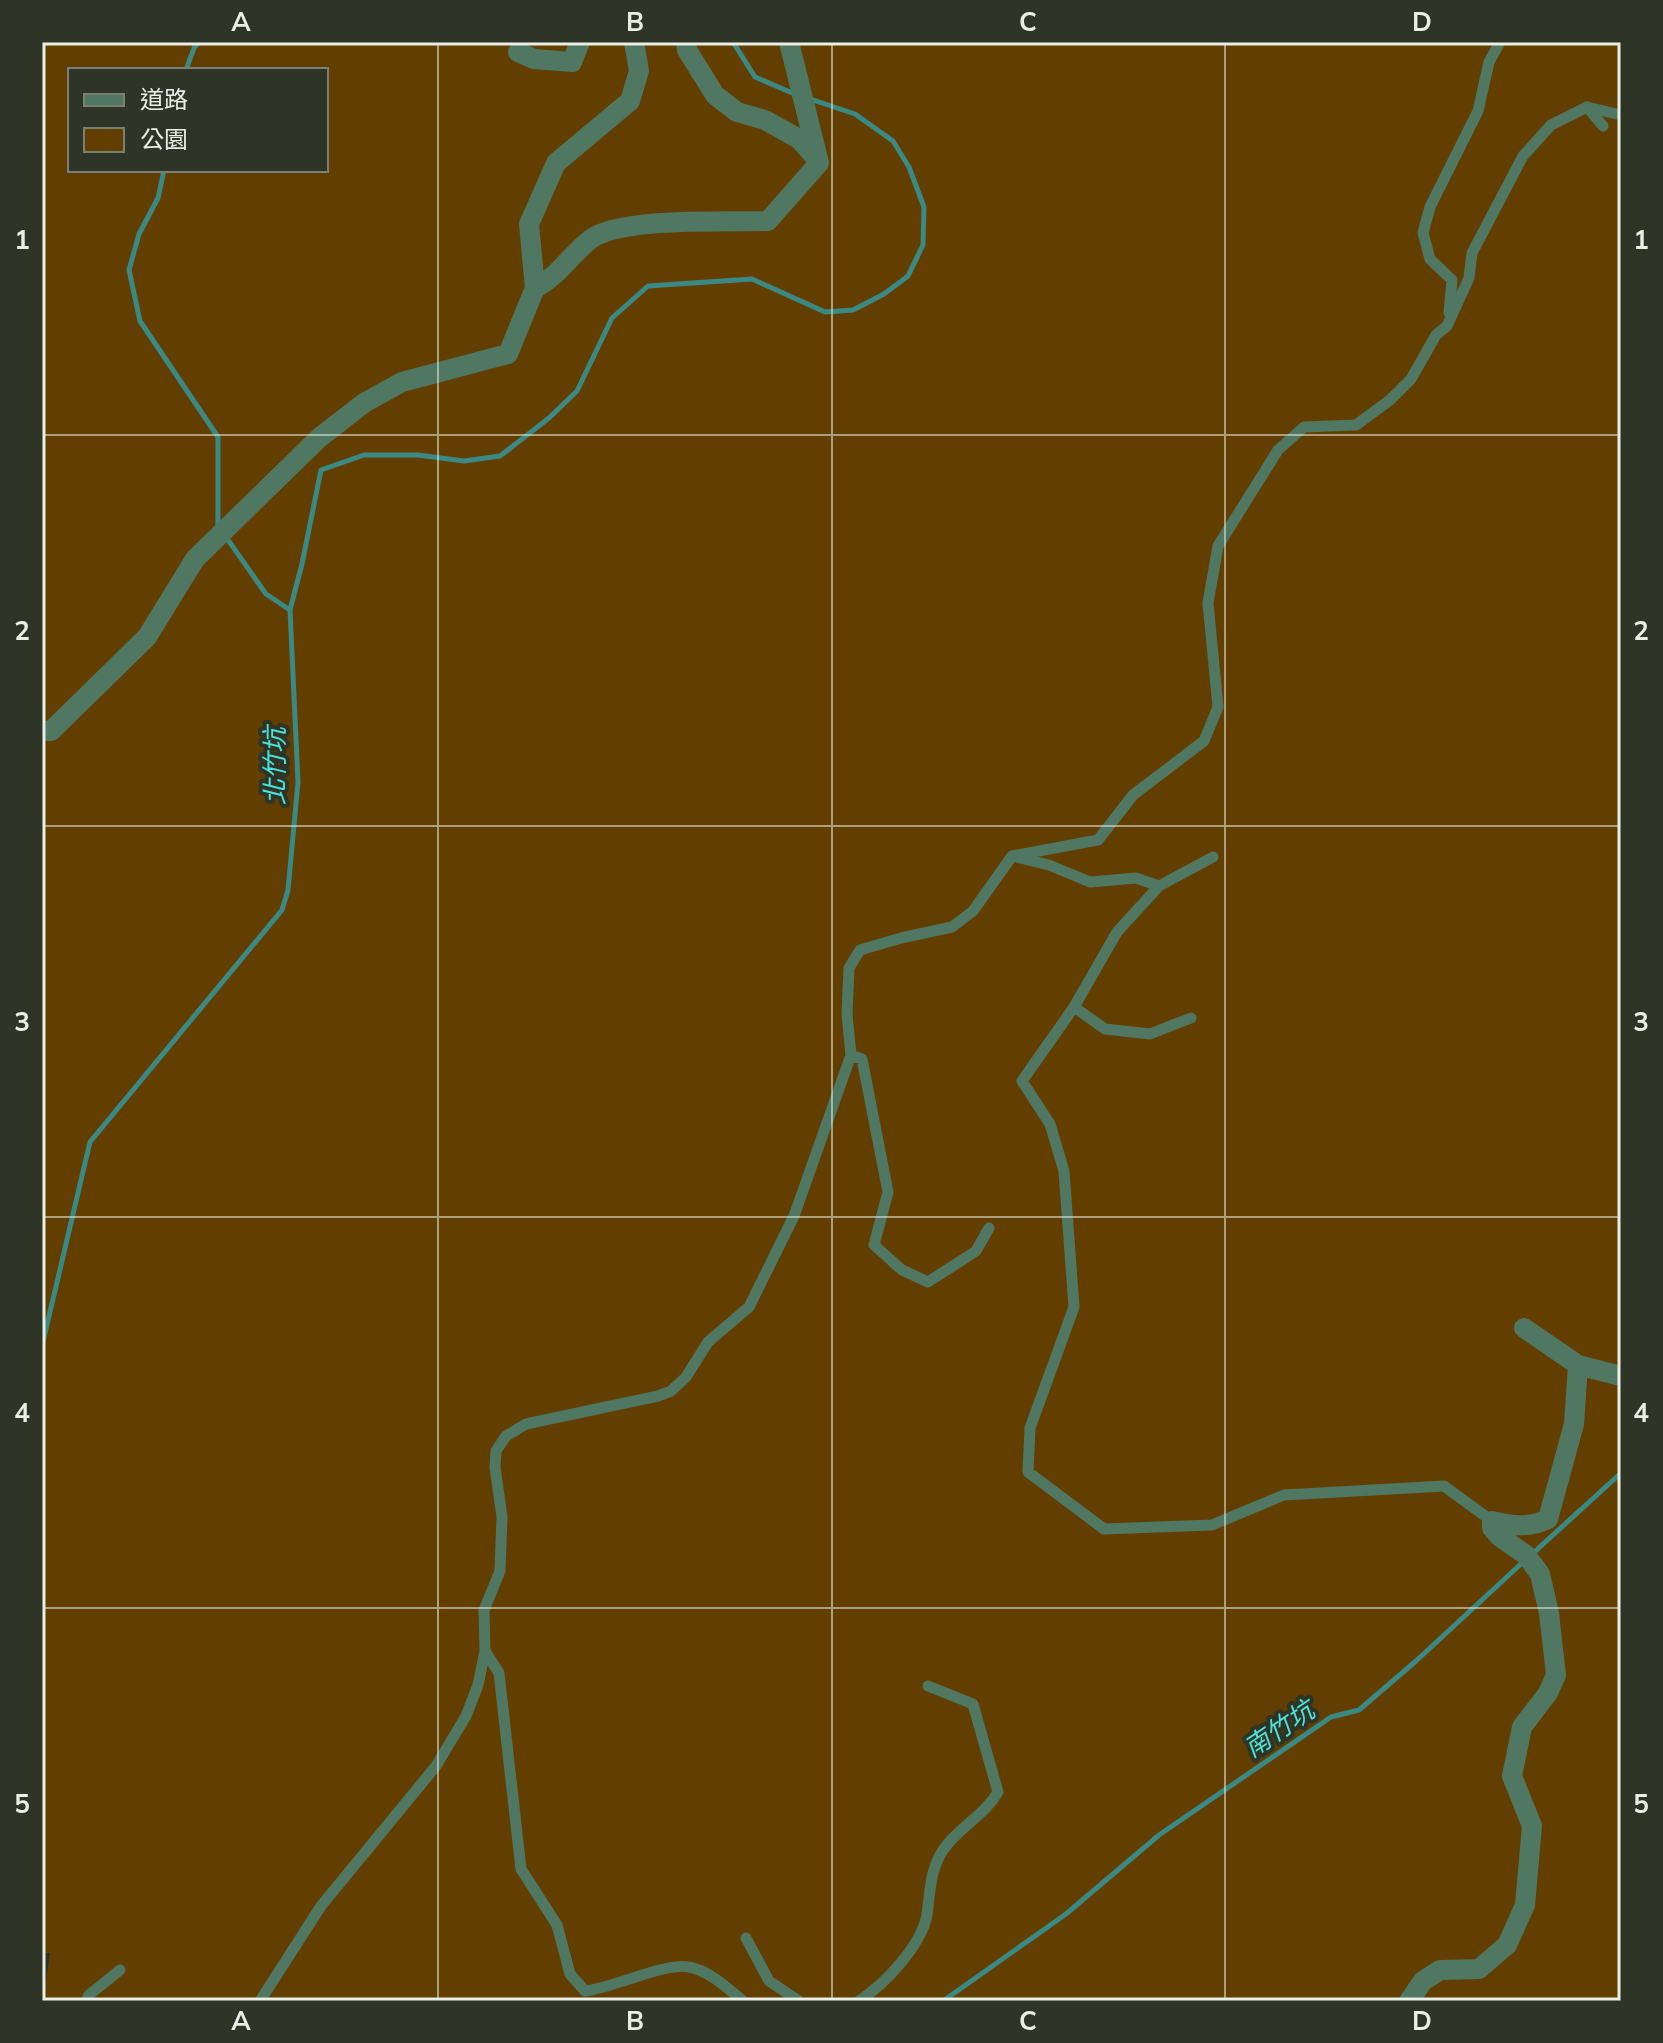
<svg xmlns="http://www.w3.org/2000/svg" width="1663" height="2043" viewBox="0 0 1663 2043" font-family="Mulish,'Noto Sans TC',sans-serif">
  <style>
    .green { fill: #623f01; fill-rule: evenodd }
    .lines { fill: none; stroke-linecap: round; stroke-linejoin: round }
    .stream { stroke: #3b8984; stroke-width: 5 }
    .service { stroke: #4f7761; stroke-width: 11 }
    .minor { stroke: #4f7761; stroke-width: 20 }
    .grid { fill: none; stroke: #eaefe6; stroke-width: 2; stroke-opacity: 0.55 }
    .labels { text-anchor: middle; stroke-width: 8; stroke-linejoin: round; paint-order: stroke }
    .water-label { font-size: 26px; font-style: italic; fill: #4ce4da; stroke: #2e3527 }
    .neatline { fill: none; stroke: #eaefe6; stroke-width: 3 }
    .grid-label { font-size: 26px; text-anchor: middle; font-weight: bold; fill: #eaefe6 }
  </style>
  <rect width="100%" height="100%" fill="#2e3527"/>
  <!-- green -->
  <path class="green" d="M42 42H1621V2001H43L50 1953H42ZM70 70H326V170H70Z"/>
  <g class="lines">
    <!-- stream -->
    <path class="stream" d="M733 42 755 77 797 95
      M186 70 194 48 199 42
      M164 170 158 198 139 234 129 270 140 321 218 437V525L220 529
      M290 610 302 564 321 470 364 455H418L464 461 500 456 549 418 577 391 612 318 648 286 752 279 825 312 853 310 884 294 908 276 923 245 924 207 909 167 893 141 855 114 810 99
      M42 1346 90 1142 282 910 288 890 298 782 290 610 266 594 226 537
      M1530 1556 1621 1473
      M943 2001 1066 1914 1159 1835 1331 1717 1359 1710 1416 1661 1523 1562"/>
    <!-- service -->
    <path class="service" d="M1587 107 1621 115
      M1449 313 1452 280 1430 259 1423 233 1430 207 1478 111 1489 62 1500 42
      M1017 857 1049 865 1090 882 1136 878 1159 886 1117 932 1074 1007 1022 1081 1050 1124 1064 1171 1074 1307 1030 1428 1028 1472 1104 1529 1212 1525 1284 1495 1444 1486 1492 1521
      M1159 886 1213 857
      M1074 1007 1105 1029 1150 1034 1191 1018
      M851 1055 862 1059 888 1192 874 1245 902 1270 928 1282 976 1251 989 1228
      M485 1651 499 1673 521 1869 557 1925 570 1974 585 1991C613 1988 666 1962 689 1967 710 1971 727 1988 743 2001
      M746 1938 769 1981 799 2001
      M86 2001 89 1995 120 1970
      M260 2001 321 1906 436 1766 466 1716 478 1685 485 1651 484 1610 500 1571 502 1517 495 1467 496 1451 506 1436 526 1424 658 1396 671 1391 686 1377 708 1342 749 1307 794 1216 851 1055 847 1014 849 968 860 950 901 938 952 927 973 911 1012 856 1098 840 1133 795 1204 741 1218 707 1208 603 1218 546 1278 450 1304 427 1356 425 1390 400 1411 379 1436 335 1447 326 1469 278 1472 253 1523 156 1551 125 1587 107 1603 126
      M859 2001C885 1984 921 1946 927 1915 930 1892 930 1870 943 1850 959 1827 984 1816 998 1792L973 1704 928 1686"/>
    <!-- minor -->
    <path class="minor" d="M686 42 687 50 715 95 737 112 765 120 799 139 814 156
      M518 52 534 59 572 62 580 42
      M535 288C558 277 571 254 591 239 621 217 727 222 768 221L819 163 789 42
      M42 731H51L147 637 195 559 319 438 364 403 402 382 508 354 535 288 529 224 556 163 630 101 639 71 634 42
      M1524 1328 1578 1365 1621 1376
      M1409 2001 1423 1981 1440 1970 1479 1969 1507 1945 1525 1905 1532 1826 1512 1776 1522 1727 1548 1693 1556 1675 1549 1613 1540 1574 1526 1555 1500 1537 1492 1528V1521C1512 1526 1530 1528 1548 1519L1574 1424 1578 1365"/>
  </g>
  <!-- grid -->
  <path class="grid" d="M438 42V2001M832 42V2001M1225 42V2001M42 435H1621M42 826H1621M42 1217H1621M42 1608H1621"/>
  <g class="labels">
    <!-- water labels -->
    <g class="water-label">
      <text transform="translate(275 766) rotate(-90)" y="9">北竹坑</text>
      <text transform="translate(1279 1729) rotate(-34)" y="9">南竹坑</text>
    </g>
  </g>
  <!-- border -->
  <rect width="1663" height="2043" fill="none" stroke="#2e3527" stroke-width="88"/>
  <!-- legend -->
  <rect x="68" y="68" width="260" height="104" fill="#2e3527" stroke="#797f73" stroke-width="2"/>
  <rect x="84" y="94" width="40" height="12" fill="#4f7761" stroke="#797f73" stroke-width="2"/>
  <text x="140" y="108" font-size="24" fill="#eaefe6">道路</text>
  <rect x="84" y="128" width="40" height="24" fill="#623f01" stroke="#797f73" stroke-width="2"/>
  <text x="140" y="148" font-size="24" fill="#eaefe6">公園</text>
  <rect x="44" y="44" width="1575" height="1955" class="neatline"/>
  <g class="grid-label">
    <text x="241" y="31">A</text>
    <text x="635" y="31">B</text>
    <text x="1028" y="31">C</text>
    <text x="1422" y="31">D</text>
    <text x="22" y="249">1</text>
    <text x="1641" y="249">1</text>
    <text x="22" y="640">2</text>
    <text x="1641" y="640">2</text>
    <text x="22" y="1031">3</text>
    <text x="1641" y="1031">3</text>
    <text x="22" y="1422">4</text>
    <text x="1641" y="1422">4</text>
    <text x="22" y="1813">5</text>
    <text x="1641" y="1813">5</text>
    <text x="241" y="2030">A</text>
    <text x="635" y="2030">B</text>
    <text x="1028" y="2030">C</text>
    <text x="1422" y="2030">D</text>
  </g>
</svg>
